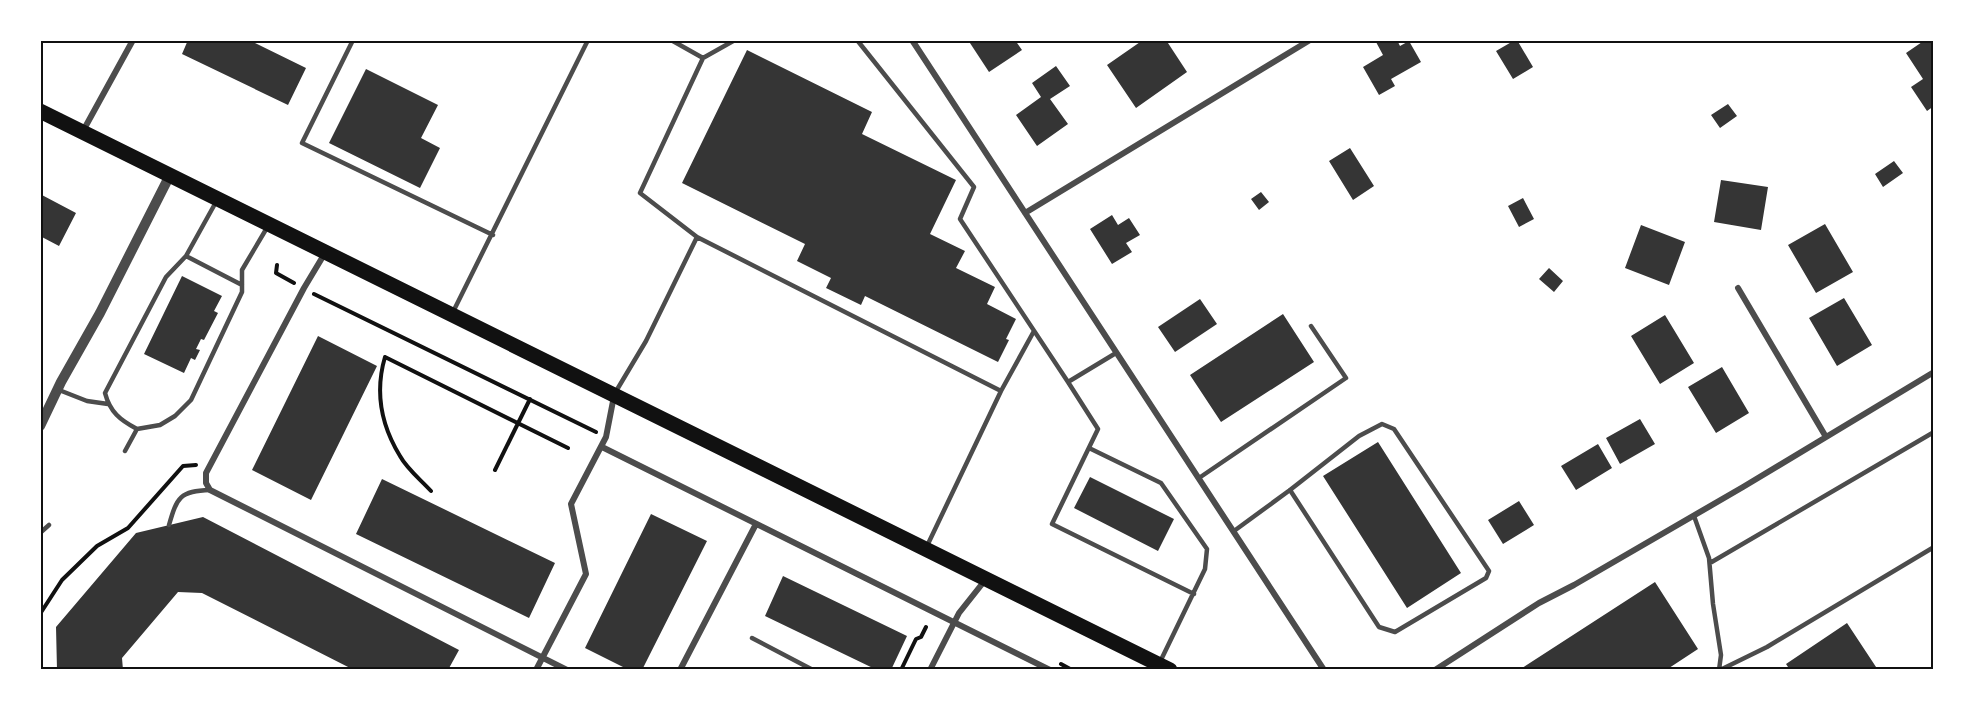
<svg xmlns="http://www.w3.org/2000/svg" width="1974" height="710" viewBox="0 0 1974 710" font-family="Ubuntu,sans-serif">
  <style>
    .building { fill: #353535 }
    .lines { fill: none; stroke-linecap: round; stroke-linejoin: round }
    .path { stroke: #111; stroke-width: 4 }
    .service { stroke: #4c4c4c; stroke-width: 4.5 }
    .minor { stroke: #4c4c4c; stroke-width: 6 }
    .tertiary { stroke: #4c4c4c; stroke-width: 10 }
    .primary { stroke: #111; stroke-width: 15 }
    .neatline { fill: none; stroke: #111; stroke-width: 2 }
  </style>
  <rect width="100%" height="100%" fill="#fff"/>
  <!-- building -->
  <path class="building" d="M188 40H249L306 68 288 105 182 54Z
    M968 40H1015L1022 50 989 72Z
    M1143 40H1166L1187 72 1136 108 1107 65Z
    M1379 40H1397L1400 46 1409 41 1421 62 1391 79 1395 86 1379 95 1363 67 1383 55 1376 42Z
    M1515 40H1517L1533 67 1513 79 1496 51Z
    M1925 40H1934V106L1927 111 1911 87 1923 79 1906 53Z
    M747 50 872 112 862 134 956 180 930 234 965 251 956 268 995 287 987 304 1016 319 1006 339 1009 340 998 362 865 296 861 305 826 288 831 278 797 261 805 244 682 183Z
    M1056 66 1070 86 1050 99 1068 124 1037 146 1016 115 1041 97 1032 83Z
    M366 69 438 105 421 138 440 148 420 188 329 143Z
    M1728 104 1737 116 1720 128 1711 115Z
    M1350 148 1374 186 1353 200 1329 161Z
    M1894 161 1903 173 1883 187 1875 174Z
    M1721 180 1768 187 1761 230 1714 222Z
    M1261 192 1269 202 1259 210 1251 199Z
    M40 194 76 213 59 246 40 236Z
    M1523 198 1534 219 1519 227 1508 206Z
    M1112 215 1118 225 1129 218 1140 235 1126 243 1132 252 1112 264 1090 229Z
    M1825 224 1853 272 1816 293 1788 245Z
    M1641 225 1685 242 1669 285 1625 268Z
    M1549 268 1563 281 1554 292 1539 279Z
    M182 276 222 296 214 311 218 313 204 340 201 339 196 349 200 350 195 360 191 358 184 373 144 354Z
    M1844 298 1872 345 1837 366 1809 318Z
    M1200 299 1217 324 1175 352 1158 327Z
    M1283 314 1314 362 1221 422 1190 375Z
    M1665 315 1694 363 1660 384 1631 336Z
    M318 336 377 366 311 500 252 470Z
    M1722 367 1749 413 1716 433 1688 387Z
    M1640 419 1655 444 1620 464 1606 438Z
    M1378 442 1461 573 1407 608 1323 476Z
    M1598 444 1612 468 1576 490 1561 466Z
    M1090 477 1174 519 1158 551 1074 508Z
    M382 479 555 563 529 618 356 534Z
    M1519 501 1534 525 1503 544 1488 520Z
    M651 514 707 541 642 670H629L585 648Z
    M203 517 459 650 448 670H354L202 593 178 592 122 658 123 670H57L56 627 136 533Z
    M783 576 907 636 891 670H877L765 616Z
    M1655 582 1698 649 1666 670H1519Z
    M1847 623 1878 670H1790L1786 664Z"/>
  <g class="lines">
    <!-- path -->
    <path class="path" d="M277 265 276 273 294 283
      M314 294 596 432
      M495 470 530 399
      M431 491C421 480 407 469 400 456 381 425 375 391 385 357L568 448
      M40 614 62 580 97 546 128 528 183 466 196 465
      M1061 664 1072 670
      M748 670H773
      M901 670 916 639 921 637 926 627"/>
    <!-- service -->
    <path class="service" d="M353 40 302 143 493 235
      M671 40 703 58 640 193 697 237
      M857 40 974 187 960 219 1068 382 1116 353
      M703 58 735 40
      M216 202 186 256 166 277 105 393C110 412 120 420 137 429L160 425 175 416 191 400 242 292V270L268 226
      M186 256 242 285
      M453 312 588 40
      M1068 382 1098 429 1052 524 1194 594
      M59 390 87 401 108 404
      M1001 391 1034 331
      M615 393 646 341 697 237 1001 391 927 546
      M1089 448 1161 483 1207 549 1205 569 1160 662
      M125 451 137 429
      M1199 478 1346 378 1311 326
      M1694 516 1709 558 1713 604 1721 655 1719 670
      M169 525C177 497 180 491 210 490
      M1234 531 1290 490 1359 436 1382 424 1394 429 1489 571 1486 578 1395 632 1379 627 1290 490
      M40 533 49 525
      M1710 563 1934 432
      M752 638 813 670
      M1720 670 1767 647 1934 547"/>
    <!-- minor -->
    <path class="minor" d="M912 40 1324 670
      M83 131 133 40
      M1025 213 1310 40
      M325 253 304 288 206 473V483L210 490 567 670
      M1738 288 1826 437
      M602 447 1050 670
      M536 670 586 574 571 504 606 437 614 396
      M680 670 756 524
      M930 670 959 613 986 579
      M1435 670 1539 603 1574 585 1743 487 1934 372"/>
    <!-- tertiary -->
    <path class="tertiary" d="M40 426 61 382 100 313 170 175"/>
    <!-- primary -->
    <path class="primary" d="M40 111 1170 670"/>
  </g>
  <!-- border -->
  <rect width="1974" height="710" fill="none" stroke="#ffffff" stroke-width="84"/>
  <rect x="42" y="42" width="1890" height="626" class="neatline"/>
</svg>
